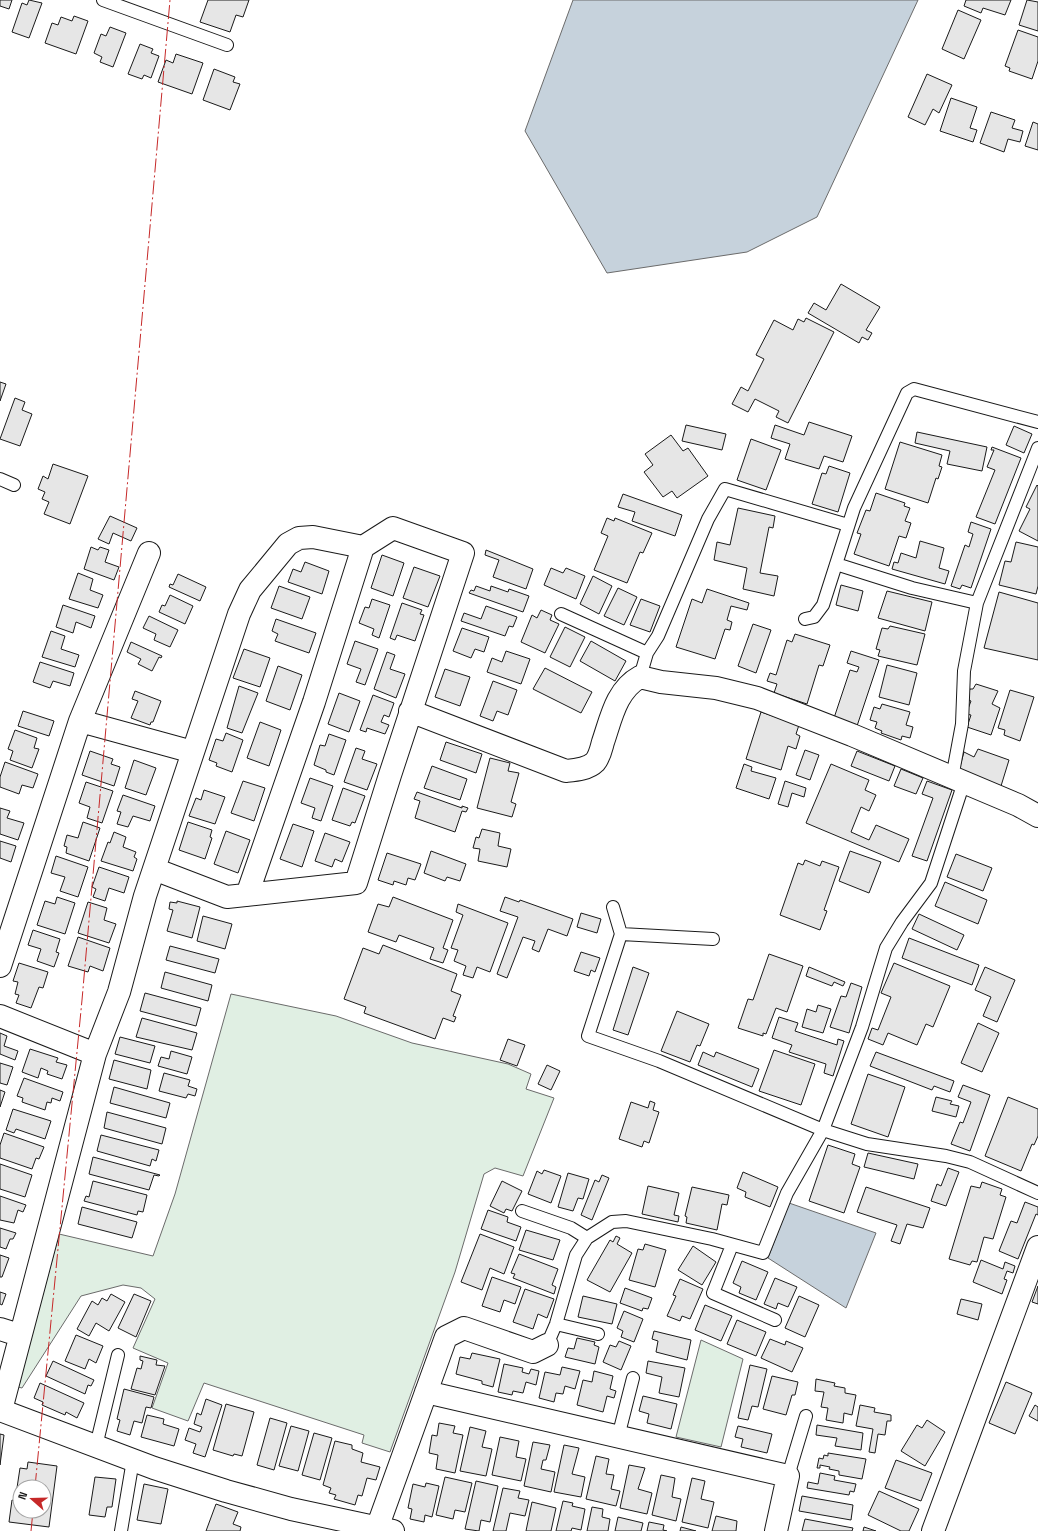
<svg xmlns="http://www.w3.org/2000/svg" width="1038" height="1531" viewBox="0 0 1038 1531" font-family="'Space Grotesk',sans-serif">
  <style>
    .green { fill: #e0efe3; stroke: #6a6a6a }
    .water { fill: #c6d2dc; stroke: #6a6a6a }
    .building { fill: #e6e6e6; stroke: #1a1a1a; fill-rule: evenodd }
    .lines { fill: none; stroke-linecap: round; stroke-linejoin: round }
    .lane-casing { stroke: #1a1a1a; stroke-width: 14 }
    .street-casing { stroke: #1a1a1a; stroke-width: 24 }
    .lane { stroke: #fff; stroke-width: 12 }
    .street { stroke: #fff; stroke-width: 22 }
    .power { stroke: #c62828; stroke-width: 1; stroke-dasharray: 14 3 2 3; stroke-linecap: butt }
  </style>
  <rect width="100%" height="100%" fill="#fff"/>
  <!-- green -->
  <path class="green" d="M231 994 336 1016 412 1043 508 1064 531 1074 526 1089 554 1098 523 1176 495 1168 484 1174 455 1272 390 1452 362 1443 364 1435 204 1383 188 1421 152 1408 168 1363 133 1348 155 1299 141 1288 123 1285 81 1296 22 1388 18 1387 59 1234 153 1256 175 1194Z
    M701 1340 743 1359 721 1447 676 1437Z"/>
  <!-- water -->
  <path class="water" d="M573 0H918L817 217 747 252 607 273 525 131Z
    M789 1203 876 1233 846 1308 768 1258Z"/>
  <!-- building -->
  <path class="building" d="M0 0H12L9 9 0 6Z
    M29 0 42 3 29 38 12 32 22 3 27 5Z
    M208 0H249L243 17 236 15 230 32 200 22Z
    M966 0H1011L1005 15 983 8 981 13 964 6Z
    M1027 0 1038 2V31L1019 25Z
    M958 10 981 20 964 59 942 49Z
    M74 16 88 21 76 54 45 43 52 23 58 25 61 17 72 21Z
    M110 27 126 33 113 67 100 62 102 57 94 53 101 34 106 36Z
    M1018 30 1038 37V61L1032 79 1009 71 1010 68 1005 66Z
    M140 44 153 49 151 53 159 56 151 78 144 75 142 79 128 74Z
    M176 54 203 63 192 94 158 82 166 60 173 63Z
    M214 69 235 77 233 82 240 84 230 110 203 100Z
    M927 74 952 85 939 113 933 109 925 125 908 117Z
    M951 98 977 107 970 128 977 130 973 142 940 131Z
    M991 112 1015 120 1012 128 1023 131 1020 142 1008 139 1004 152 980 143Z
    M1033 122 1038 124V150L1025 146Z
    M841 284 880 307 866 330 872 333 868 340 862 337 859 343 808 313 814 303 826 310Z
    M806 318 834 332 788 423 776 417 779 411 755 399 748 412 732 404 741 387 748 391 764 359 756 355 774 320 793 330 798 319 804 322Z
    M0 382 6 384 0 401Z
    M15 398 25 402 22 410 32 414 20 446 0 439Z
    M809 422 852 436 843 462 824 456 819 469 785 459 790 444 771 438 775 425 804 435Z
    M686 425 726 434 722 450 682 441Z
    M1014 426 1032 434 1024 453 1006 445Z
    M917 432 987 447 982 471 947 464 950 451 915 443Z
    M671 435 683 451 688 448 708 476 677 498 672 491 663 497 644 472 653 465 645 454Z
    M751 439 781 450 766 490 737 480Z
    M900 442 942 455 939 466 942 467 938 479 936 478 928 503 885 489Z
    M992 447 1021 458 995 524 976 517 995 470 987 467 994 450H991Z
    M53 464 88 476 70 524 44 514 49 502 42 499 45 492 38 489 43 476 48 479Z
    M829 466 850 473 838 512 812 504 822 473 826 474Z
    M1037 485 1038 486V541L1019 531 1030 509 1026 507Z
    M876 493 905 503 904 506 910 508 905 521 911 523 906 538 899 536 889 566 854 554 861 534 857 533 866 510 870 511Z
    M623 494 682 515 675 536 632 521 635 512 618 507Z
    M738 508 775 516 773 528 769 527 760 573 778 576 774 596 743 589 747 568 714 560 717 542 730 545Z
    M110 516 137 528 131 541 113 533 109 544 98 539Z
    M607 518 614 521 615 518 652 533 643 553 640 552 627 583 594 570 608 536 601 533Z
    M971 522 991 529 971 588 962 585 960 589 951 586 965 545 969 547 973 534 968 532Z
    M920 541 944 548 939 568 949 571 945 584 892 569 894 562 898 563 901 553 916 558Z
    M1016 542 1038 547V586L1036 594 999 585 1005 561 1011 562Z
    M91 547 98 550 100 547 109 550 105 562 119 567 114 580 84 569Z
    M486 550 533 569 526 589 493 577 499 560 485 555Z
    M382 555 404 563 393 596 371 588Z
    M305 562 329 571 322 594 288 582 293 569 301 572Z
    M414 567 440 576 428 607 403 598Z
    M551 568 563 573 566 568 585 576 576 599 544 585Z
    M78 573 93 579 90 590 103 595 98 608 69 599Z
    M178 574 206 587 200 601 169 587 170 584 173 585Z
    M593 576 612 586 599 614 580 604Z
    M841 585 863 591 858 611 836 605Z
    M279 586 310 597 302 619 271 608Z
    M476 586 490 591 491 586 508 592 509 589 529 596 523 612 469 593 471 590 474 591Z
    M618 588 637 597 624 625 604 616Z
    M707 589 749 603 747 610 731 606 727 620 732 622 730 630 725 629 715 659 676 647 692 599 702 603Z
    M887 591 932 602 925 631 878 618Z
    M999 592 1038 603V660L984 648Z
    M170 595 193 606 185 624 159 612 162 605 165 606Z
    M372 599 390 605 379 638 372 635 374 629 359 623 365 607 369 608Z
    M641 599 660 606 650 632 630 625Z
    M402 603 422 610 420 614 424 615 415 641 397 635 395 640 390 638Z
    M63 605 95 616 91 628 76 622 73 633 56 627Z
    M486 606 517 617 513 627 509 626 505 636 461 621 464 613 481 619Z
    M541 610 552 615 550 620 559 624 545 653 521 642 532 615 537 618Z
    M149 616 178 630 170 647 154 640 156 634 143 628Z
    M276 619 316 633 309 653 275 641 278 634 272 631Z
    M753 624 771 630 756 673 738 666Z
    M890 626 925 634 917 665 878 656 880 650 876 649 882 628 888 629Z
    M565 627 585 637 570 667 550 657Z
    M462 628 489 637 484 652 475 649 471 658 453 651Z
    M51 631 65 636 61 649 79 655 75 667 42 657Z
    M795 634 830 645 823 666 819 665 807 704 774 693 777 684 767 681 770 673 776 675 787 640 792 642Z
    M355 641 378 649 365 685 356 682 361 669 347 664Z
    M591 641 626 661 615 681 580 661Z
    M131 642 162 656 161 658 159 657 152 671 138 664 141 659 127 652Z
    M244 649 270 658 260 687 233 678Z
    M506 651 530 659 521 684 487 672 492 658 502 662Z
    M851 651 879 660 857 726 834 718 850 670 857 672 859 667 847 663Z
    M387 652 395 655 390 669 405 674 396 698 374 689Z
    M40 662 74 673 70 686 53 681 50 688 33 682Z
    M887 665 917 673 909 705 879 697Z
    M278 666 302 675 290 710 266 701Z
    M545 668 592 692 581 713 533 689Z
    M445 669 470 677 460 706 435 697Z
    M493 681 517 690 508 715 497 711 493 721 480 716Z
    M976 684 998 691 992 704 1000 708 991 735 967 727 971 715 966 714 971 701 967 699 970 689H973Z
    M239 686 258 693 242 733 227 728Z
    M1010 690 1034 697 1020 741 1004 735 1005 730 998 728Z
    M135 691 161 701 153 722H151L150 725 131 718 138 701 132 699Z
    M339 693 360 701 349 732 328 724Z
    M373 695 394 703 389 717 384 715 381 722 389 725 385 734 367 728 366 732 360 730Z
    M882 704 910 712 906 725 913 727 910 738 902 736 901 740 881 733 882 731 875 728 877 722 870 720 874 707 880 709Z
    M23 711 54 721 49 736 18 726Z
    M761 712 799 725 796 734 800 736 796 749 788 746 781 770 746 759Z
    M260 722 281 730 269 766 247 758Z
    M15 730 37 738 34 748 39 749 32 768 10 760 13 751 8 749Z
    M226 733 243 740 232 772 216 766 217 763 209 760 216 739 223 741Z
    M329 734 346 740 334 775 326 772V770L314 765 320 745 325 746Z
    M446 742 482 754 476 773 440 760Z
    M356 748 365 751 362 759 377 764 367 790 344 782Z
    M978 749 1009 760 1001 786 959 770 964 752 974 757Z
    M805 750 819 755 810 780 796 775Z
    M90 751 113 759 111 764 120 767 114 786 82 775Z
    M857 751 895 766 889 781 851 766Z
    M490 758 510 763 508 771 519 773 511 802 516 804 512 817 477 808Z
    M134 760 156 768 146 795 125 788Z
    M5 762 38 774 33 788 22 785 19 794 0 787V777Z
    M744 764 752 767 751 771 776 778 769 799 736 788Z
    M831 764 869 780 865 790 876 795 869 811 861 807 851 832 869 840 876 825 909 839 899 862 806 823Z
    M432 766 467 779 460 800 424 788Z
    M901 769 923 778 916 794 894 786Z
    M310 778 333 786 321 821 312 818 315 808 301 803Z
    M243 781 265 788 254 821 231 813Z
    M785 781 806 788 804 797 792 793 788 807 778 804Z
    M927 781 952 790 927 861 912 856 933 798 922 794Z
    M86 782 113 791 102 823 87 818 90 807 79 803Z
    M343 788 365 796 355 823 352 822 350 826 332 820Z
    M204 790 225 797 215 824 189 816 196 798 201 800Z
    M417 792 462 808V806L468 808 466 812 462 811 455 832 415 818 420 801 414 799Z
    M123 795 155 806 150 821 133 816 128 827 117 824 121 812 117 811Z
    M0 808 10 811 7 818 24 823 18 840 0 834Z
    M83 822 100 828 89 861 66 853 67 847 64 846 67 835 78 838Z
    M188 822 212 830 210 837 212 838 205 859 179 850Z
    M293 824 314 831 302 867 280 859Z
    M482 829 500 833 498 846 511 849 507 867 478 861 480 849 473 848 476 837 479 838Z
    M226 831 250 840 238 873 214 864Z
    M114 832 126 837 123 847 136 852 134 857 137 859 133 871 101 861 108 842 110 843Z
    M325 833 350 842 342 862 335 859 332 867 315 861Z
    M0 841 16 846 11 862 0 858Z
    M431 851 466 864 460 881 447 877 445 881 424 873Z
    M850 851 881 862 869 893 839 881Z
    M387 853 421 864 415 880 408 878 406 885 394 881 393 885 378 880Z
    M956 854 992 868 983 891 947 877Z
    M56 856 88 867 78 897 60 891 65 877 51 873Z
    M805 860 820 866 822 861 839 867 824 910 827 911 820 930 780 915 798 863 803 865Z
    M99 867 129 877 124 893 109 888 105 901 93 897 96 889 92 887Z
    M945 882 987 900 978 924 935 906Z
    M57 897 75 903 65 934 37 925 45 901 55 904Z
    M393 897 453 920 443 948 448 950 443 963 430 959 434 948 399 935 396 942 368 932 378 904 389 907Z
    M505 897 519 902 520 900 573 919 567 936 548 929 539 952 532 949 535 941 523 937 507 978 497 974 518 917 500 911Z
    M177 901 200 907 192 938 167 931 173 910 169 909 170 902 177 903Z
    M88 902 107 908 104 920 116 924 109 943 78 933Z
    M458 904 508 923 490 972 477 967 473 978 463 975 466 966 454 961 458 950 451 948 463 915 456 912Z
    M581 913 601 919 597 933 577 927Z
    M919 914 964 935 957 950 912 929Z
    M203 916 232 924 225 949 197 941Z
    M33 930 60 939 56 952 59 953 54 967 37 961 41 949 28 945Z
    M78 937 110 948 103 971 90 966 88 972 68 966Z
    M909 938 979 965 972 985 902 958Z
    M383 945 457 974 451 991 461 995 453 1016 456 1017 454 1022 443 1018 435 1039 364 1013 366 1007 344 999 363 948 379 954Z
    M170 946 219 959 215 973 166 960Z
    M581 952 600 958 595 972 591 970 589 976 574 971Z
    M769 954 803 966 787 1012 776 1008 766 1034 763 1033V1036L738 1028 748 999 753 1000Z
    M19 963 48 972 43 988 39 987 31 1008 16 1003 19 995 15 994 18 982 13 981Z
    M894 963 950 986 933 1027 926 1024 917 1045 888 1033 883 1045 868 1039 872 1028 878 1030 891 997 881 993Z
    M633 967 649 973 628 1035 613 1030Z
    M809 967 845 982 843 986 834 982 832 986 806 976Z
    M985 967 1015 980 997 1022 983 1016 991 997 975 990Z
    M165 972 212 985 208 1001 161 988Z
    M851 983 862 987 849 1033 830 1027 841 996 846 997Z
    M145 993 201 1008 196 1026 140 1011Z
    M818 1005 831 1009 823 1033 802 1027 807 1009 816 1012Z
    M677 1011 709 1024 700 1046 697 1045 690 1062 661 1051Z
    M779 1017 798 1023 795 1031 837 1045 838 1039 844 1041 833 1076 824 1073 826 1064 789 1052 792 1045 772 1038Z
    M142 1018 197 1033 192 1050 136 1037Z
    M978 1023 999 1033 982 1072 961 1063Z
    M0 1033 7 1036 4 1046 18 1051 15 1060 0 1054Z
    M120 1037 155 1046 150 1063 115 1054Z
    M508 1039 525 1045 517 1066 500 1060Z
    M30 1049 58 1058 56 1062 67 1065 62 1079 47 1074 48 1071 41 1068 38 1078 22 1072Z
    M774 1050 815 1064 801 1105 759 1091Z
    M171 1051 192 1057 187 1074 158 1066 161 1057 169 1059Z
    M703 1052 714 1057 716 1052 759 1069 752 1087 698 1065Z
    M876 1052 954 1081 950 1092 934 1086 932 1090 870 1066Z
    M114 1060 151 1070 147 1089 109 1079Z
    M0 1063 13 1067 7 1085 0 1083Z
    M547 1065 560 1071 551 1090 538 1084Z
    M164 1073 190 1080 188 1086 197 1089 195 1096 188 1094 186 1098 159 1091Z
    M868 1074 905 1087 888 1137 851 1124Z
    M24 1078 63 1092 60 1101 52 1098 51 1103 47 1102 45 1110 22 1102 23 1098 17 1096Z
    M963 1085 990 1095 970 1151 951 1144 960 1122 963 1123 971 1102 958 1097Z
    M114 1087 170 1103 166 1118 110 1103Z
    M0 1090 5 1092 0 1107Z
    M936 1097 952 1101 950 1104 959 1106 956 1117 932 1111Z
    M1008 1097 1038 1109V1136L1034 1145 1032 1144 1021 1171 985 1156Z
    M650 1101 655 1103 653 1110 659 1112 649 1143 644 1141 642 1147 619 1139 631 1102 648 1108Z
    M13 1109 51 1121 45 1139 16 1129 14 1133 6 1130Z
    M107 1112 166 1128 162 1144 104 1128Z
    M4 1133 44 1147 39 1159 36 1158 32 1169 0 1158V1145Z
    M101 1135 159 1150 156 1161 152 1159 150 1166 97 1151Z
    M828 1145 855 1154 852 1164 860 1167 844 1213 809 1201Z
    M868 1153 918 1164 914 1179 864 1167Z
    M93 1157 160 1175 159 1176 154 1175 149 1190 89 1174Z
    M0 1164 32 1175 25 1197 0 1189Z
    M948 1168 959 1172 946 1206 931 1201 937 1184 941 1186Z
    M544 1170 561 1176 551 1203 528 1194 537 1171 542 1174Z
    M743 1172 778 1187 770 1207 745 1197 746 1192 737 1188Z
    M568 1173 589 1179 583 1199 578 1198 573 1211 558 1207Z
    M602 1175 609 1178 592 1220 581 1215 595 1180 599 1182Z
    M93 1181 147 1195 143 1212 138 1211 137 1215 84 1201 86 1196 89 1197Z
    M502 1181 522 1191 512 1211 506 1209 504 1213 490 1206Z
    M982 1182 1002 1189 1000 1195 1006 1197 993 1239 984 1237 977 1262 972 1261 970 1265 949 1259 971 1186 980 1188Z
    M648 1186 679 1193 674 1215 679 1216 678 1222 642 1214Z
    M692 1187 729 1195 727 1205 722 1204 717 1230 686 1223 687 1217 685 1216Z
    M866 1187 930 1208 923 1228 907 1224 900 1244 891 1241 897 1225 857 1212Z
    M0 1196 26 1205 23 1212 18 1210 14 1223 0 1220Z
    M1025 1202 1038 1207V1215L1036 1214 1018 1259 999 1251 1011 1221 1017 1223Z
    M82 1207 137 1222 132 1238 78 1224Z
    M488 1210 508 1217 507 1222 521 1227 516 1241 481 1229Z
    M0 1228 16 1233 13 1239H10L6 1249 0 1247Z
    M526 1230 560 1240 553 1260 519 1250Z
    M480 1234 514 1247 504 1274 490 1268 482 1290 461 1282Z
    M616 1236 620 1238 617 1244 632 1253 610 1292 587 1280 610 1240 613 1242Z
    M645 1244 666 1250 655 1287 629 1280 638 1249 643 1250Z
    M693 1246 716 1262 702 1285 678 1270Z
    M519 1254 558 1269 552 1285 556 1287 554 1294 513 1278 515 1274 511 1273Z
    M0 1255 9 1258 2 1277H0Z
    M981 1260 1003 1269 1005 1262 1015 1266 1013 1273 1007 1271 1004 1279 1007 1280 1002 1294 973 1282Z
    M742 1261 768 1272 756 1300 739 1293 741 1287 733 1283Z
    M492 1277 521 1287 515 1304 504 1300 500 1312 482 1306Z
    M775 1278 797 1287 788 1307 778 1303 776 1309 764 1304Z
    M680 1279 703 1289 690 1319 682 1316 680 1321 667 1316 676 1296 673 1295Z
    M1038 1286V1304L1032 1302Z
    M625 1288 652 1298 648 1309 643 1308 642 1311 620 1303Z
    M525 1289 554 1299 547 1318 538 1314 533 1329 513 1322Z
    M0 1292 6 1294 2 1305 0 1304Z
    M111 1294 125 1302 109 1331 96 1323 89 1336 77 1329 92 1301 98 1305 102 1298 107 1301Z
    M134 1294 151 1301 136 1337 118 1328Z
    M583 1296 617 1304 612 1324 578 1317Z
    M799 1296 819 1305 805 1337 785 1328Z
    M961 1299 982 1304 978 1320 957 1314Z
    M705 1305 732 1316 721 1341 695 1330Z
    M624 1311 643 1319 634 1342 621 1337 623 1331 617 1328Z
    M737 1320 766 1332 756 1356 727 1344Z
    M654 1331 691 1340 687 1360 656 1352 658 1341 652 1339Z
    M76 1335 103 1346 96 1363 89 1359 85 1369 65 1361Z
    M577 1338 595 1342 594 1345 599 1347 595 1364 565 1357 568 1348 574 1349Z
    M770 1339 785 1345 786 1341 803 1348 792 1372 761 1358Z
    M619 1341 631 1346 621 1370 603 1362 610 1345 616 1347Z
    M472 1353 500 1359 493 1387 482 1384V1381L456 1374 460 1357 470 1359Z
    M140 1356 157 1360 156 1365 165 1366 155 1395 131 1389 137 1368 141 1369 143 1361 140 1360Z
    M53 1361 94 1380 91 1386 88 1385 85 1394 46 1376Z
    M648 1361 685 1368 679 1397 659 1393 662 1377 646 1373Z
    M504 1364 523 1368 522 1372 529 1374 531 1369 539 1371 536 1385 526 1382 523 1393 513 1391 512 1395 498 1392Z
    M750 1365 767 1369 758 1407 752 1406 748 1420 738 1418Z
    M562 1367 580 1371 575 1389 565 1386 563 1394 556 1393 554 1402 539 1398 545 1372 560 1375Z
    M594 1371 613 1376 610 1389 616 1391 614 1398 607 1396 603 1412 577 1405 583 1380 592 1382Z
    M772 1376 798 1382 795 1395H792L786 1415 763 1409Z
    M816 1379 835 1383 834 1386 845 1388V1393L856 1395 852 1415 844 1413 843 1423 826 1420 828 1408 821 1407 824 1392 815 1391Z
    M1006 1382 1032 1393 1015 1434 989 1423Z
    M40 1383 84 1403 77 1418 66 1412 65 1415 42 1405 43 1402 34 1398Z
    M124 1389 154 1397 151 1408 146 1407 142 1423 134 1421 130 1435 117 1431 120 1420 117 1419Z
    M643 1396 677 1404 671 1429 647 1423 649 1414 639 1411Z
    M206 1399 222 1405 205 1457 193 1453 196 1444 185 1440 189 1428 200 1432 202 1427 194 1424 197 1413 201 1415Z
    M226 1404 254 1412 242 1456 234 1454 233 1456 213 1450Z
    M860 1405 875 1408 874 1412 891 1415V1421H887L885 1435 878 1434 875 1453 869 1452 873 1429 856 1426Z
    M1035 1405 1038 1407V1421L1029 1416Z
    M147 1415 164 1419 163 1424 179 1429 174 1446 141 1437Z
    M270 1418 287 1423 274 1470 257 1465Z
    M927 1420 945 1432 925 1466 901 1451 917 1425 922 1428Z
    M439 1423 455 1426 453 1433 463 1435 455 1473 436 1469 438 1455 429 1453 432 1435 437 1436Z
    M817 1425 863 1433 861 1450 835 1446 837 1438 816 1435Z
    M291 1426 309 1431 298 1471 279 1466Z
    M738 1426 772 1434 767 1453 741 1447 743 1439 735 1437Z
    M470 1427 486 1431 482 1447 492 1449 486 1476 460 1471Z
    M314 1433 332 1438 320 1480 302 1475Z
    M0 1434 4 1435 0 1465Z
    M500 1437 519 1441 516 1457 526 1459 521 1481 492 1475Z
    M335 1441 352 1445V1449L363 1453 361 1462 380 1467 376 1480 367 1478 362 1496 358 1495 355 1505 334 1499 336 1495 329 1493 331 1488 323 1485Z
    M533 1442 550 1445 546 1460H543L541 1469 555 1472 551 1492 524 1486Z
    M564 1445 579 1448 572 1474 585 1477 581 1497 554 1492Z
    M828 1453 866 1459 862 1479 839 1475V1471L829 1469 830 1467 820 1465V1468H817L819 1458 823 1459 824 1455 828 1456Z
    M596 1456 609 1459 606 1474 614 1475 611 1489 620 1491 616 1506 586 1499Z
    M896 1460 932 1473 921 1501 885 1488Z
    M28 1462 57 1466 49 1527 9 1522 12 1500 15 1501 20 1468 27 1469ZM20 1487H44V1511H20Z
    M629 1465 645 1468 638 1489 652 1493 647 1514 620 1508Z
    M820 1473 835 1476 834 1480 856 1484 854 1492 850 1491 849 1495 807 1488 808 1482 818 1484Z
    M661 1475 675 1478 672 1497 681 1499 676 1521 652 1515Z
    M95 1477 116 1479 112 1507H107L105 1517 89 1515Z
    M445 1477 472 1483 465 1512 455 1510 453 1519 436 1515Z
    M692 1478 705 1481 701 1499 714 1502 708 1528 682 1522Z
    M476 1481 498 1486 490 1522 481 1520 479 1531 465 1529Z
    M426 1483 439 1486 432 1517 425 1515 424 1522 410 1519 412 1509 408 1508 413 1484 425 1487Z
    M144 1484 168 1489 161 1524 137 1520Z
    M503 1488 520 1491 518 1498 529 1500 525 1516 510 1513 506 1531H493Z
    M879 1491 919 1509 909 1531H901L868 1515Z
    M802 1496 853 1505 851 1520 799 1511Z
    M563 1501 573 1503 572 1506 585 1509 581 1530 572 1528 571 1531H556Z
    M532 1502 556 1508 551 1531H526Z
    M216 1504 238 1512 233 1524 241 1527 240 1531H206Z
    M592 1507 603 1509 602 1517 610 1519 608 1531H587Z
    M716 1516 737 1521 736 1531H712Z
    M618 1517 643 1523 641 1531H615Z
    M805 1519 853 1528 852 1531H802Z
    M649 1522 664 1525 663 1530 667 1531H647Z
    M681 1527 696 1531H680Z
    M864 1527 876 1531H863Z"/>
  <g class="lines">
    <defs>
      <path id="lane" d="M103 0 227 45
        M0 479 14 485
        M836 564 912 588 977 603
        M561 614 647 653 640 677
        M805 619 814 617 823 605 854 508 907 393 914 389 1038 422
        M647 653 658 636 708 519 725 489 848 525
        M952 778 962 724 964 671 977 603 1038 448
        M613 907 621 934 588 1036 659 1061 823 1130 867 1144 946 1156 970 1162 1038 1193
        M621 934 713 939
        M522 1211 571 1228 587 1238 576 1255 556 1324 547 1345
        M587 1238 612 1222 626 1221 712 1239 763 1253 787 1193 823 1130 862 1027 886 948 902 922 931 883 964 782
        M732 1245 713 1293 775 1320
        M556 1324 598 1334
        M618 1437 633 1378
        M96 1446 118 1355
        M788 1476 806 1416
        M121 1531 133 1460"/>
      <path id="street" d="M410 711 566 771C576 770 588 769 595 762 600 756 601 749 603 742 611 719 616 690 640 677L661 682 716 688 757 698 852 735 1018 805 1038 816
        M80 721 193 752
        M247 895 314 702 363 547
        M0 966 80 721 149 553
        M0 1016 95 1054
        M0 1329 19 1335
        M426 1392 788 1476 776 1531
        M0 1410 154 1468 226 1491 291 1509 393 1531
        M1 1410 95 1054 119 992 145 896 239 614 250 590 288 544 299 538 313 537 363 547 393 528 463 553 390 775 356 883 227 897 154 869
        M376 1531 446 1337 464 1328 533 1352 547 1345
        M933 1531 1038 1247"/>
    </defs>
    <!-- lane casing -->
    <use href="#lane" class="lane-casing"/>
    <!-- street casing -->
    <use href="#street" class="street-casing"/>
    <!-- lane -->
    <use href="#lane" class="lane"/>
    <!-- street -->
    <use href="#street" class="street"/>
    <!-- power -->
    <path class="power" d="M35 1487 82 1000 170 0
      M31 1531 33 1511"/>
  </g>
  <!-- north arrow -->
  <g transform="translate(32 1499) rotate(290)"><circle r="19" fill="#ffffff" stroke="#a3a3a3"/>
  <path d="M0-3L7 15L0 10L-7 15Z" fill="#c62828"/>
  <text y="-6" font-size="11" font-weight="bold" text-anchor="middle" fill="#1a1a1a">N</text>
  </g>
</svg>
